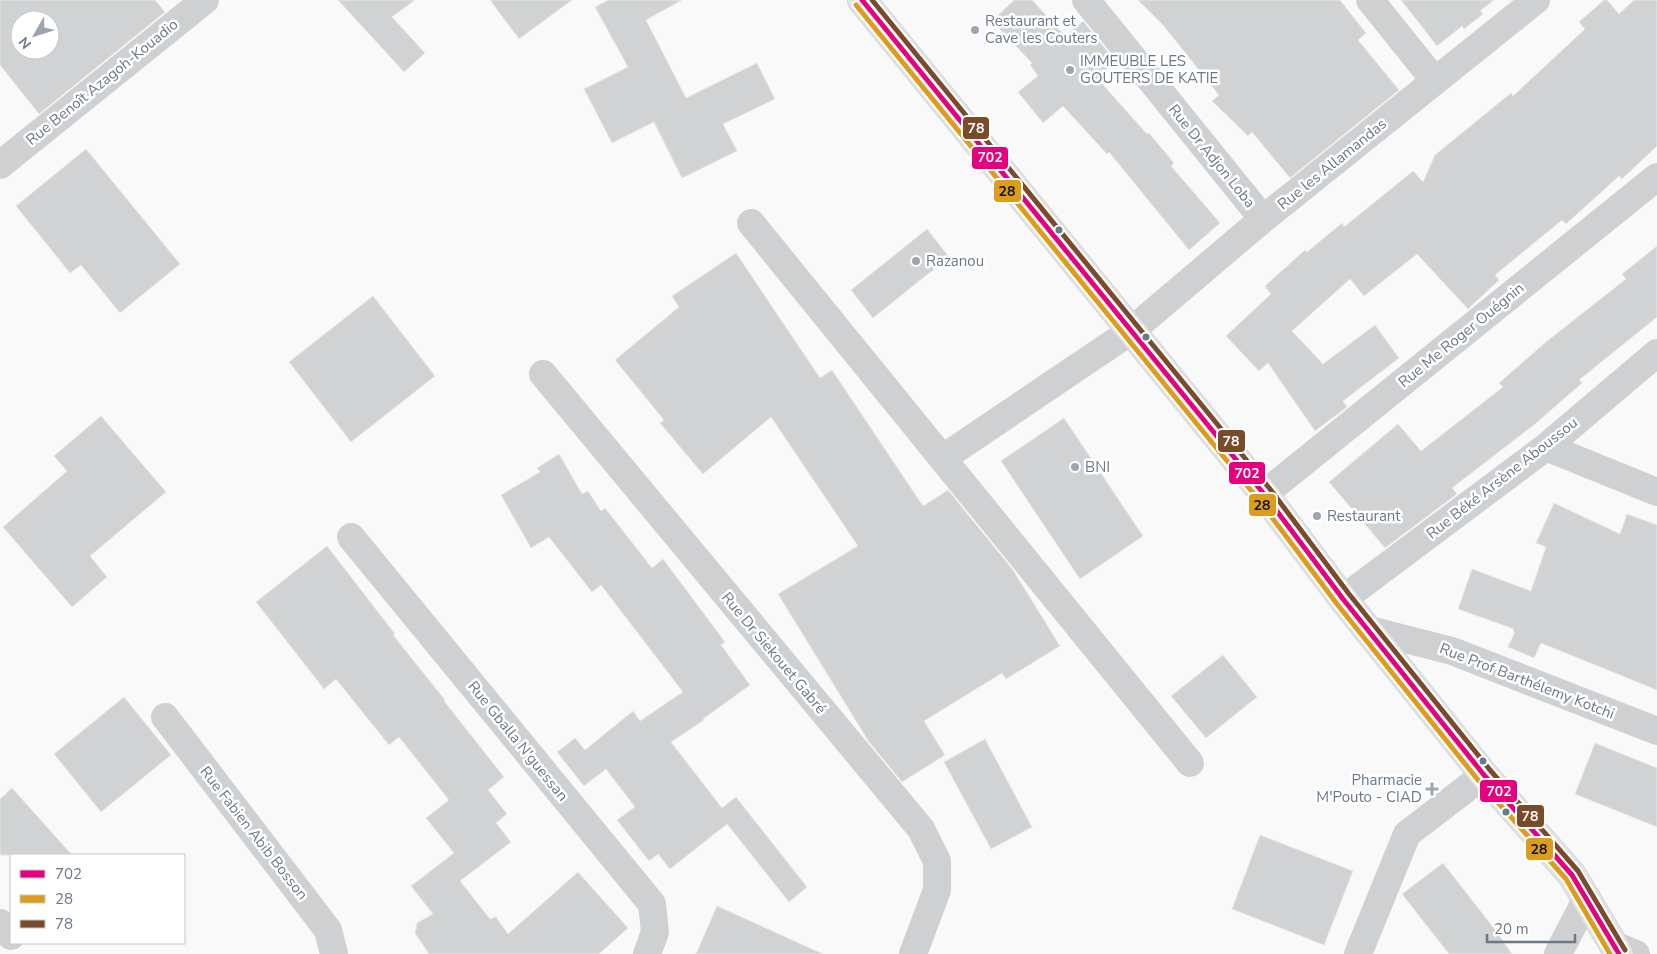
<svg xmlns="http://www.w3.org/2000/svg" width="1657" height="954" viewBox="0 0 1657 954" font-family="'Nunito Sans',sans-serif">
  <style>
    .building { fill: #d0d2d3; stroke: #e8e8e8; fill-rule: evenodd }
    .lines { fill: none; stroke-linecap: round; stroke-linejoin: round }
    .secondary-casing { stroke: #d5d6d7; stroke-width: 30 }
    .minor { stroke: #cfd0d2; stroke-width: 28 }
    .secondary { stroke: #e2e3e4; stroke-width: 28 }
    .bus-1-casing { stroke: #fff; stroke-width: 9 }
    .bus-2-casing { stroke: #fff; stroke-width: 9 }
    .bus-3-casing { stroke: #fff; stroke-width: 9 }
    .bus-1 { stroke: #e5007d; stroke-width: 5 }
    .bus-2 { stroke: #db9d1b; stroke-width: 5 }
    .bus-3 { stroke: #7a4b2a; stroke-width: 5 }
    .poi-dot { fill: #9ca5b0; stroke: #fff; stroke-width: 2 }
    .bus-dot { fill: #6a7888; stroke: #fff; stroke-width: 2 }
    .labels { text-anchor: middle; stroke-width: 5; stroke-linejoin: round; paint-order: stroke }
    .poi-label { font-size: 15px; fill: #6a7888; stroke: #fff; text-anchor: start }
    .street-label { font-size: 15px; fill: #6a7888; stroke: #fff }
    .line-badge { stroke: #fff; stroke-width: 2 }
    .badge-label { font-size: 14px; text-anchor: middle; font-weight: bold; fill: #fff }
    .pale-badge-label { font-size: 14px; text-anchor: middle; font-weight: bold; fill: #111 }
  </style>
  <rect width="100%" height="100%" fill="#f9f9f9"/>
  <!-- building -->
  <path class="building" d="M0 0H155L165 12 39 114 0 65ZM20 20H50V50H20Z
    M338 0H415L392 17 425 53 404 72Z
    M490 0H572L519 39Z
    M608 0H682L646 20 686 98 757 63 775 99 723 124 737 151 682 178 654 122 612 143 584 89 628 67 595 7Z
    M1014 0H1032L1065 36 1083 21 1116 62 1097 78 1147 134 1149 133 1174 163 1171 166 1220 223 1189 250 1109 152 1107 154 1063 106 1043 123 1018 92 1038 76 1030 65 1032 63 992 21Z
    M1138 0H1340L1366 33 1358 40 1399 90 1290 178 1252 132 1248 136 1212 101 1219 95 1163 25Z
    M1401 0H1494L1480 11 1483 14 1464 29 1462 26 1437 46Z
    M1604 0H1607L1619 14 1634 0H1657V146L1622 179 1619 176 1566 224 1562 220 1495 275 1499 280 1468 309 1417 254 1364 296 1350 279 1292 331 1323 364 1375 325 1399 358 1343 401 1347 407 1315 431 1268 363 1259 371 1226 336 1271 294 1265 286 1305 250 1307 252 1342 223 1344 227 1413 171 1423 182 1435 155 1511 93 1513 96 1585 29 1579 22Z
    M86 149 180 264 120 313 81 265 70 273 16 206Z
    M927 229 949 257 873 318 851 290Z
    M1657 246V317L1579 380 1582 383 1535 424 1452 488 1457 494 1385 548 1329 482 1398 424 1421 451 1503 387 1499 383 1546 342 1626 279 1622 274Z
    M736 253 820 378 832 370 923 506 948 490 1013 570 1060 646 1006 679 1002 673 924 721 945 755 902 782 869 742 778 594 858 546 771 417 703 474 660 423 664 420 615 360 679 307 672 296Z
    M373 296 435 376 351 442 289 362Z
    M101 416 166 492 90 556 107 577 72 607 3 527 67 471 54 456Z
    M1064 418 1143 536 1080 579 1001 461Z
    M559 454 582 494 588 491 601 511 605 508 652 568 663 559 725 642 721 645 750 685 703 719 704 720 671 742 722 808 736 797 807 887 789 902 727 824 670 869 658 854 649 861 617 820 635 807 606 769 584 786 557 752 575 738 585 750 633 711 640 721 683 692 601 585 592 592 549 537 531 548 501 495 540 472 537 468Z
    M1554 503 1620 534 1627 514 1657 525V690L1541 643 1534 658 1508 647 1515 632 1513 631 1514 629 1458 609 1472 569 1531 591 1546 547 1536 543Z
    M327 546 395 634 393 635 445 700 444 701 504 777 488 790 507 814 496 823 511 842 460 881 490 919 496 917 508 934 578 872 628 928 599 954H429L415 933 417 923 433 914 411 886 454 853 426 818 449 800 399 737 389 745 336 679 324 689 256 602Z
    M1223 655 1257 697 1206 738 1171 696Z
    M124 697 171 755 101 812 54 754Z
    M985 739 1032 827 991 849 944 762Z
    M1595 743 1657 768V827L1575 794Z
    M12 788 72 855H0V799Z
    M1260 835 1353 871 1324 945 1232 909Z
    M1443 863 1496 931 1512 954H1449L1402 894Z
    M717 906 823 954H696Z"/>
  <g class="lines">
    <defs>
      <path id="secondary" d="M862 0 1264 494 1343 599 1484 775 1572 875 1619 954"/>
    </defs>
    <!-- secondary casing -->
    <use href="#secondary" class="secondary-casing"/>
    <!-- minor -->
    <path class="minor" d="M1086 0 1263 219
      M1370 0 1435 81
      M0 165 205 0
      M751 223 1190 763
      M543 374 921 829 937 861V890L913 954
      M1546 447 1657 492
      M943 458 1131 331 1263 219 1536 0
      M1264 494 1657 177
      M351 537 652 904 655 932 647 954
      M1343 599 1546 447 1657 353
      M1366 629 1452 651 1657 731
      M165 717 328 930 334 954
      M0 923 11 936
      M1616 946 1636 954
      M1358 954 1407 834 1484 775
      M1558 954 1587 898"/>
    <!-- secondary -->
    <use href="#secondary" class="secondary"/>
    <defs>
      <path id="bus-1" d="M862 0 1264 494 1343 599 1484 775 1572 875 1619 954"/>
      <path id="bus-2" d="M856 5 1258 499 1337 604 1478 780 1566 879 1610 954"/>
      <path id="bus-3" d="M872 0 1270 489 1349 594 1490 770 1578 871 1625 950"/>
    </defs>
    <!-- bus-1 casing -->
    <use href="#bus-1" class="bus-1-casing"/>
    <!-- bus-2 casing -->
    <use href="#bus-2" class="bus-2-casing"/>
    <!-- bus-3 casing -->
    <use href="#bus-3" class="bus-3-casing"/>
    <!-- bus-1 -->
    <use href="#bus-1" class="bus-1"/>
    <!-- bus-2 -->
    <use href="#bus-2" class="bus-2"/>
    <!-- bus-3 -->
    <use href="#bus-3" class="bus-3"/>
  </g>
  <!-- markers -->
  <g class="poi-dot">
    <circle cx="975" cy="30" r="5"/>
    <circle cx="1070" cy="70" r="5"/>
    <circle cx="916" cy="261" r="5"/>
    <circle cx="1075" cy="467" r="5"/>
    <circle cx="1317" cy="516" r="5"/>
    <path d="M1429.5 781.5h5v5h5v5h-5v5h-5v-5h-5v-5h5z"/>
  </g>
  <g class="bus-dot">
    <circle cx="1059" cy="230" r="4.5"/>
    <circle cx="1146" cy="337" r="4.5"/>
    <circle cx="1483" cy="761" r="4.5"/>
    <circle cx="1506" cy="812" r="4.5"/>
  </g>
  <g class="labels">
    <!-- poi labels -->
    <g class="poi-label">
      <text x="985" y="26">Restaurant et<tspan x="985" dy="17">Cave les Couters</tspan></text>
      <text x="1080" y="66">IMMEUBLE LES<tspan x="1080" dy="17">GOUTERS DE KATIE</tspan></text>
      <text x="926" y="266">Razanou</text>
      <text x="1085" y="472">BNI</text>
      <text x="1327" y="521">Restaurant</text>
      <text x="1422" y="785" text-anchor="end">Pharmacie<tspan x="1422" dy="17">M'Pouto - CIAD</tspan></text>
    </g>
    <!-- street labels -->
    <g class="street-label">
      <text transform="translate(102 82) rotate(-39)" y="5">Rue Benoît Azagoh-Kouadio</text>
      <text transform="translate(1212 156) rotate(51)" y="5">Rue Dr Adjon Loba</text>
      <text transform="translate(1332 164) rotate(-39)" y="5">Rue les Allamandas</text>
      <text transform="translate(1461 335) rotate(-39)" y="5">Rue Me Roger Ouégnin</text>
      <text transform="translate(1502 478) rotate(-38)" y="5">Rue Béké Arsène Aboussou</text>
      <text transform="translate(774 653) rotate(50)" y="5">Rue Dr Siekouet Gabré</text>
      <text transform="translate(1527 681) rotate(21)" y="5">Rue Prof Barthélemy Kotchi</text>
      <text transform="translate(518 741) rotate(51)" y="5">Rue Gballa N'guessan</text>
      <text transform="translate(254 833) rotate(52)" y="5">Rue Fabien Abib Bosson</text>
    </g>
  </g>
  <g class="line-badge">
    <rect x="962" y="116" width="28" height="24" rx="5" fill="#7a4b2a"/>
    <rect x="971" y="146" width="38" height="24" rx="5" fill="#e5007d"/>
    <rect x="993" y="179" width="29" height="24" rx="5" fill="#db9d1b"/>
    <rect x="1217" y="429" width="29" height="24" rx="5" fill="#7a4b2a"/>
    <rect x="1228" y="461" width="38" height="24" rx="5" fill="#e5007d"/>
    <rect x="1248" y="493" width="29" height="24" rx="5" fill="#db9d1b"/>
    <rect x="1479" y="779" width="39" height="24" rx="5" fill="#e5007d"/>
    <rect x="1516" y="804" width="29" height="24" rx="5" fill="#7a4b2a"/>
    <rect x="1525" y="837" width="29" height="24" rx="5" fill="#db9d1b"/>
  </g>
  <g class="badge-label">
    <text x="976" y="133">78</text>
    <text x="990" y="162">702</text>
    <text x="1231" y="446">78</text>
    <text x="1247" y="478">702</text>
    <text x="1499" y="796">702</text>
    <text x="1530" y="821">78</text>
  </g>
  <g class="pale-badge-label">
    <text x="1007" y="196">28</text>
    <text x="1262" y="510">28</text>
    <text x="1539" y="854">28</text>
  </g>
  <!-- legend -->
  <rect x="10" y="854" width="175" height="90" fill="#ffffff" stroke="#c3c9cf"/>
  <rect x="20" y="870" width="25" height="8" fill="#e5007d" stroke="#c3c9cf"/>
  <text x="55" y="879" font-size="15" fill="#6a7888">702</text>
  <rect x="20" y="895" width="25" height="8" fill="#db9d1b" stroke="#c3c9cf"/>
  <text x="55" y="904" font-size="15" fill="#6a7888">28</text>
  <rect x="20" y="920" width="25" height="8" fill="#7a4b2a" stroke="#c3c9cf"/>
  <text x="55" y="929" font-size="15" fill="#6a7888">78</text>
  <!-- north arrow -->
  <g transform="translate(35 35) rotate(231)"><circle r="24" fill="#ffffff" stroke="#c3c9cf"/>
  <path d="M0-4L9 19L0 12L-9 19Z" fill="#9ca5b0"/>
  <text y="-8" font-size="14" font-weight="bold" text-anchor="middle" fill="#6a7888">N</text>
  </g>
  <!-- scale -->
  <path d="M1487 934v8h88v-8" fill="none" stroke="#6a7888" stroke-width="2.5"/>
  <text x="1494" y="934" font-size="15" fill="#6a7888" stroke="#ffffff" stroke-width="4" paint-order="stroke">20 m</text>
</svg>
